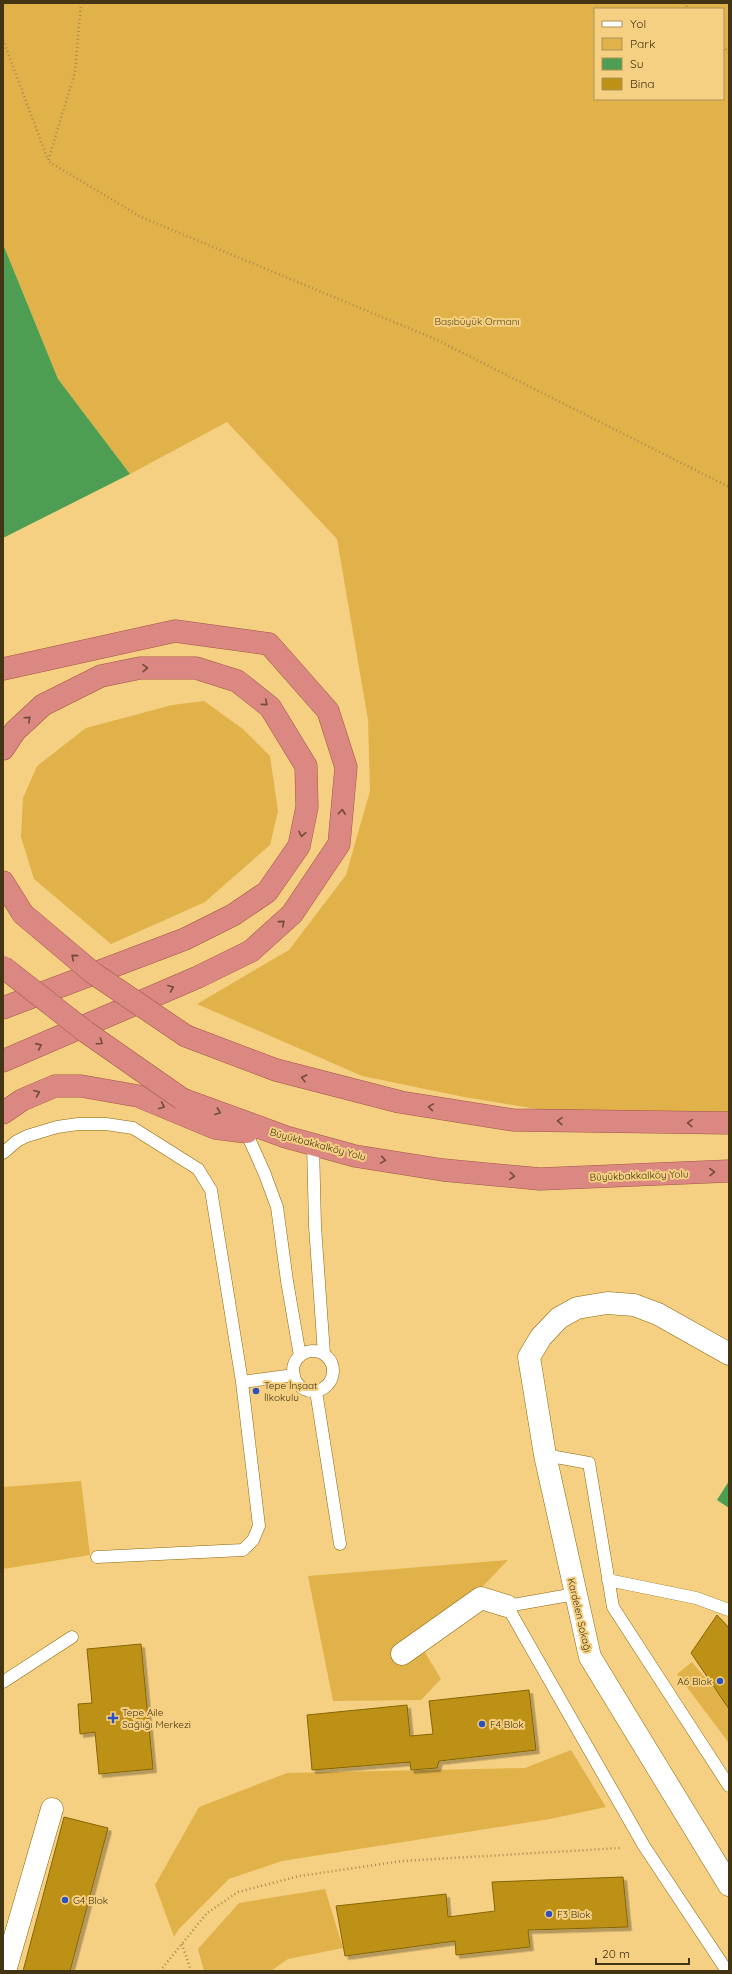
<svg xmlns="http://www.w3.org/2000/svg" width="732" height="1974" viewBox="0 0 732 1974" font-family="Quicksand,sans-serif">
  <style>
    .green { fill: #e0b249; fill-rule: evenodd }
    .water { fill: #4d9d53 }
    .building { fill: #bd9016; stroke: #866506; filter: url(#shadow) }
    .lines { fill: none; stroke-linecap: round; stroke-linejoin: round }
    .service-casing { stroke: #88670c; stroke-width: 13 }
    .minor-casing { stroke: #88670c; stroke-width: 23 }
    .trunk-casing { stroke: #a05646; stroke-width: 23 }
    .path { stroke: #a68b51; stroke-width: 2.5; stroke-dasharray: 1 3; stroke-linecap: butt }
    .service { stroke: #fff; stroke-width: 12 }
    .minor { stroke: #fff; stroke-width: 22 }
    .trunk { stroke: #db8782; stroke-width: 22 }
    .trunk-bridge-casing { stroke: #a05646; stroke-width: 23; stroke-linecap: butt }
    .trunk-bridge { stroke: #db8782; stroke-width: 22 }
    .oneway { stroke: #714d34 }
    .poi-dot { fill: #2951c0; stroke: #f5d082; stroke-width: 1.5 }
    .labels { text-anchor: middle; stroke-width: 4; stroke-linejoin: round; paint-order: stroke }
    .park-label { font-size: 10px; fill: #5c491e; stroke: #f5d082 }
    .street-label { font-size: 10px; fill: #433413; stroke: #f5d082 }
    .poi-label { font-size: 10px; fill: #433413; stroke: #f5d082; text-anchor: start }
  </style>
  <defs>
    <filter id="shadow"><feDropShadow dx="3.5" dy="3.5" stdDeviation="0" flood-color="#0004"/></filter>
  </defs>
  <rect width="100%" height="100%" fill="#f5d082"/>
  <!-- green -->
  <path class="green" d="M3 3H729V1123L573 1115 464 1097 362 1076 197 1004 289 950 346 875 370 791 368 720 337 539 227 422 130 474 58 379 3 244ZM595 9H723V99H595Z
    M204 701 243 729 270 756 278 811 270 845 205 902 111 944 34 879 21 837 23 798 37 766 86 728 172 705Z
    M81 1481 90 1555 3 1569V1487Z
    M508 1560 423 1649 441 1679 421 1700 333 1701 308 1576Z
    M692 1662 729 1706V1743L677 1674Z
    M571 1750 606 1807 550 1819 282 1861 229 1879 179 1929 174 1937 155 1885 199 1807 287 1773 525 1768Z
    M325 1889 343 1948 288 1959 271 1971H204L198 1949 239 1903Z"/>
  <!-- water -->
  <path class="water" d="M3 233V244L58 379 130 474 3 538Z
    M729 1481V1508L717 1500Z"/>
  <!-- building -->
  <path class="building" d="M717 1615 729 1628V1709L691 1653Z
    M141 1644 153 1769 99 1774 95 1732 80 1734 78 1704 92 1703 87 1649Z
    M529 1690 536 1750 439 1761 437 1768 411 1770 410 1762 312 1770 307 1715 407 1705 410 1736 433 1734 429 1701Z
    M64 1817 108 1828 70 1971H23Z
    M623 1877 628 1927 528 1930 530 1947 456 1955 455 1941 345 1956 336 1906 446 1894 448 1917 495 1911 492 1882Z"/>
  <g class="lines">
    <defs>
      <path id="service" d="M246 1132 264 1172 277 1207 287 1281 300 1356
        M313 1144 315 1226 324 1354
        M3 1153 17 1141 27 1136 57 1127 78 1124H106L133 1128 198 1169 211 1190 242 1382 259 1526 253 1540 243 1550 97 1557
        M293 1371a20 20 0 1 1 40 0a20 20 0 1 1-40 0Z
        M242 1382 294 1375
        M316 1391 340 1544
        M545 1455 589 1463 613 1607 729 1786
        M608 1580 696 1598 729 1610
        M575 1594 507 1606 644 1846 727 1971
        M3 1682 72 1637"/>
      <path id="minor" d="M729 1354 658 1314 634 1305 607 1303 577 1308 559 1318 541 1337 529 1357 545 1455 590 1657 729 1885
        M402 1654 481 1598 507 1606
        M5 1971 52 1809"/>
      <path id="trunk" d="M3 669 175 631 269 644 328 711 346 767 339 844 292 914 251 951 198 977 3 1061
        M3 749 15 731 43 705 101 676 140 668H196L237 681 270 707 306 766 307 807 299 846 267 892 233 915 185 939 3 1008
        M3 882 23 914
        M186 1036 276 1070 400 1102 513 1120 729 1123
        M182 1099 286 1137 355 1156 443 1170 540 1179 729 1171
        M3 1113 22 1100 55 1086H81L138 1096 215 1128 247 1132"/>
    </defs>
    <!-- service casing -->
    <use href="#service" class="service-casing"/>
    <!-- minor casing -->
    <use href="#minor" class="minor-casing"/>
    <!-- trunk casing -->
    <use href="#trunk" class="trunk-casing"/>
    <!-- path -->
    <path class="path" d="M81 3 75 72 48 161 141 217 435 339 729 487
      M684 3 689 9
      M3 40 48 160
      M723 46 729 53
      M182 1944 191 1971
      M160 1971 207 1913 238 1892 300 1876 402 1861 620 1848
      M306 1971H355"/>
    <!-- service -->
    <use href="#service" class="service"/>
    <!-- minor -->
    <use href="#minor" class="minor"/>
    <!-- trunk -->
    <use href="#trunk" class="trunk"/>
    <defs>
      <path id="trunk-bridge" d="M23 914 93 973 186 1036
        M3 967 86 1032 182 1099"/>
    </defs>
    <!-- trunk-bridge casing -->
    <use href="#trunk-bridge" class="trunk-bridge-casing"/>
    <!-- trunk-bridge -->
    <use href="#trunk-bridge" class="trunk-bridge"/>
  </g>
  <!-- one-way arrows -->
  <defs><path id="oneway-chevron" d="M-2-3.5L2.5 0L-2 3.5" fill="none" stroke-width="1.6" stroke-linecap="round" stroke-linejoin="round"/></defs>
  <g class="oneway">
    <use href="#oneway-chevron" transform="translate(145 668) rotate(-2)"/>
    <use href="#oneway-chevron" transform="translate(265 703) rotate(40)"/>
    <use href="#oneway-chevron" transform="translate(28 719) rotate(-42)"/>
    <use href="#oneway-chevron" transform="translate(342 812) rotate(-85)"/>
    <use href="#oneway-chevron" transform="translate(302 834) rotate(101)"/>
    <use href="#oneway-chevron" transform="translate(282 923) rotate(-41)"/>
    <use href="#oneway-chevron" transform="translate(74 957) rotate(-140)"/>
    <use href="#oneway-chevron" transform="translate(171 988) rotate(-23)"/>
    <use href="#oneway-chevron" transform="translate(100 1042) rotate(35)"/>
    <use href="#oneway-chevron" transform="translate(39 1046) rotate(-24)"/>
    <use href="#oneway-chevron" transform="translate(304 1078) rotate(-166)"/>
    <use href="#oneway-chevron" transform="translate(37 1093) rotate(-22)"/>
    <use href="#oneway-chevron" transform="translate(162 1106) rotate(23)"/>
    <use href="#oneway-chevron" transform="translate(431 1107) rotate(-171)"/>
    <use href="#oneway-chevron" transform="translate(218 1112) rotate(20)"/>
    <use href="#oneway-chevron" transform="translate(560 1121) rotate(-179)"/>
    <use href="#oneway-chevron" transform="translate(690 1123) rotate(-179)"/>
    <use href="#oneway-chevron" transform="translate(383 1160) rotate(9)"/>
    <use href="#oneway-chevron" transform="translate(712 1172) rotate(-2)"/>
    <use href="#oneway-chevron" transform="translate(512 1176) rotate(5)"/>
  </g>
  <!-- markers -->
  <g class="poi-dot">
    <circle cx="256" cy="1391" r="4"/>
    <circle cx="720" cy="1681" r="4"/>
    <path d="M111 1712h4v4h4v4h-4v4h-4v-4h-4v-4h4z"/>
    <circle cx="482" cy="1724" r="4"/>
    <circle cx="65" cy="1900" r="4"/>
    <circle cx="549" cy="1914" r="4"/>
  </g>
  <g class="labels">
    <!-- park labels -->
    <g class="park-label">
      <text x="477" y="325">Başıbüyük Ormanı</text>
    </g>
    <!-- street labels -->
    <g class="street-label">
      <text transform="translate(318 1144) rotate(15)" y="4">Büyükbakkalköy Yolu</text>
      <text transform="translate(639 1175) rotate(-2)" y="4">Büyükbakkalköy Yolu</text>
      <text transform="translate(580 1615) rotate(77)" y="4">Kardelen Sokağı</text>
    </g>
    <!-- poi labels -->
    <g class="poi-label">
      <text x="264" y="1389">Tepe İnşaat<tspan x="264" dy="12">İlkokulu</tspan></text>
      <text x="712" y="1685" text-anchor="end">A6 Blok</text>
      <text x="122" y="1716">Tepe Aile<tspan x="122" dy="12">Sağlığı Merkezi</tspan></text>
      <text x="490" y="1728">F4 Blok</text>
      <text x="73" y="1904">G4 Blok</text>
      <text x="557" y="1918">F3 Blok</text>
    </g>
  </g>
  <!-- border -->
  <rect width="732" height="1974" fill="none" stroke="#433413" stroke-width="8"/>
  <!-- legend -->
  <rect x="594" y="8" width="130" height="92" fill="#f5d082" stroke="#ae9256"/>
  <rect x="602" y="21" width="20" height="6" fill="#ffffff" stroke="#ae9256"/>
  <text x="630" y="28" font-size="12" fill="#433413">Yol</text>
  <rect x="602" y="38" width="20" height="12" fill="#e0b249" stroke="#ae9256"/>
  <text x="630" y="48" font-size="12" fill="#433413">Park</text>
  <rect x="602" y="58" width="20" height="12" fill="#4d9d53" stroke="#ae9256"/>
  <text x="630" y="68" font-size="12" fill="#433413">Su</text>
  <rect x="602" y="78" width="20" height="12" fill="#bd9016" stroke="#ae9256"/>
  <text x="630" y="88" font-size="12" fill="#433413">Bina</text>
  <!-- scale -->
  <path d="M596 1958v6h93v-6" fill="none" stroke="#433413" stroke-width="2"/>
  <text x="602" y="1958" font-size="12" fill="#433413" stroke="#f5d082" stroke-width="3" paint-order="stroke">20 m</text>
</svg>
